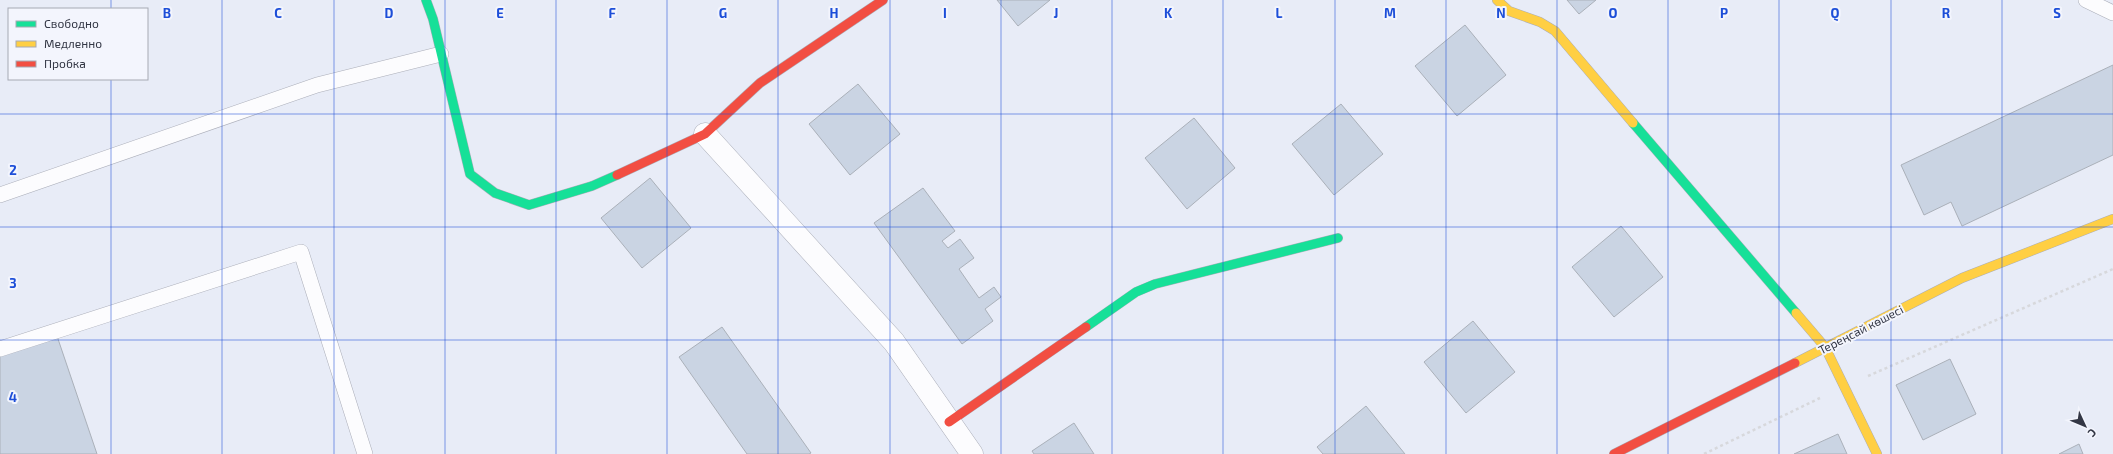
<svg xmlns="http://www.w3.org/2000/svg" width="2113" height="454" viewBox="0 0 2113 454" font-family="'Exo 2',sans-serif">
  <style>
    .building { fill: #cad4e3; stroke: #aab0b9 }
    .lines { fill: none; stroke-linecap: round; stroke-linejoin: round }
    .lane-casing { stroke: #abaeb9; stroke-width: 16 }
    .street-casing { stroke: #abaeb9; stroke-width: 23 }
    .fast-casing { stroke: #abaeb9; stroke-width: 10 }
    .slow-casing { stroke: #abaeb9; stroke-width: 10 }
    .jam-casing { stroke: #abaeb9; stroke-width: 10 }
    .path { stroke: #d7d8dc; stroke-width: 2.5; stroke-dasharray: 3 3; stroke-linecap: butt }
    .lane { stroke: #fcfcfe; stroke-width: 15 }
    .street { stroke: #fcfcfe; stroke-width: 22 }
    .fast { stroke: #16e098; stroke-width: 9 }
    .slow { stroke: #ffcf43; stroke-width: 9 }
    .jam { stroke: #f24e42; stroke-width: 9 }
    .grid { fill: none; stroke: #1d4ed8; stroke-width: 1; stroke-opacity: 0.55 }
    .labels { text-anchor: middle; stroke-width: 4; stroke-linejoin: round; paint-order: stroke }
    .street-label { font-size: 12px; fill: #333745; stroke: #f3f5fd }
    .grid-label { font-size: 13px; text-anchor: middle; font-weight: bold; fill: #1d4ed8; stroke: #f3f5fd; stroke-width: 4; stroke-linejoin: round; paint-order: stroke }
  </style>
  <rect width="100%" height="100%" fill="#e8ecf7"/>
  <!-- building -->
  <path class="building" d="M997 0H1050L1018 26Z
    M1567 0H1596L1579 14Z
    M1465 25 1506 75 1457 116 1415 66Z
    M2113 65V155L1962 226 1951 202 1924 215 1901 165Z
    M858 84 900 134 850 175 809 124Z
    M1341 104 1383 154 1334 195 1292 144Z
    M1194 118 1235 168 1187 209 1145 158Z
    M650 178 691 228 642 268 601 218Z
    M923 188 955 231 942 241 948 248 960 239 974 258 959 269 979 298 994 287 1001 297 985 309 993 321 962 344 874 223Z
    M1621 226 1663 277 1614 317 1572 267Z
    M1473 321 1515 372 1466 413 1424 362Z
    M722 327 811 453 809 454H747L679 357Z
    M57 336 97 454H0V355Z
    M1950 359 1976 414 1923 440 1896 385Z
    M1366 406 1405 454H1323L1317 447Z
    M1074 423 1094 454H1034L1032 451Z
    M1838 434 1847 454H1794Z
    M2079 444 2083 454H2059Z"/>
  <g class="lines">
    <defs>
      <path id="lane" d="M2086 0 2113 13
        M0 195 317 85 441 54
        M0 349 301 252 365 454"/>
      <path id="street" d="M705 134 894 342 972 454"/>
      <path id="fast" d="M426 0 433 19 470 174 495 193 529 205 592 186 617 175
        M1633 123 1796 313
        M1086 327 1136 292 1155 284 1338 238"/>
      <path id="slow" d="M1497 0 1509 11 1540 22 1555 31 1633 123
        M1796 313 1825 347 1877 454
        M1795 363 1962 278 2113 219"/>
      <path id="jam" d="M617 175 705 134 760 83 883 0
        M949 422 1086 327
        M1614 454 1795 363"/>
    </defs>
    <!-- lane casing -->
    <use href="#lane" class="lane-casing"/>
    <!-- street casing -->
    <use href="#street" class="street-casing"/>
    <!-- fast casing -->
    <use href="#fast" class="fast-casing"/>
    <!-- slow casing -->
    <use href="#slow" class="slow-casing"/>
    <!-- jam casing -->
    <use href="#jam" class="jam-casing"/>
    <!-- path -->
    <path class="path" d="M1868 376 2113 269
      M1704 454 1820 398"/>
    <!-- lane -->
    <use href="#lane" class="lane"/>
    <!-- street -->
    <use href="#street" class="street"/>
    <!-- fast -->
    <use href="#fast" class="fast"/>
    <!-- slow -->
    <use href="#slow" class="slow"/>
    <!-- jam -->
    <use href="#jam" class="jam"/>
  </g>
  <!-- grid -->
  <path class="grid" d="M111 0V9M222 0V454M334 0V454M445 0V454M556 0V454M667 0V454M778 0V454M890 0V454M1001 0V454M1112 0V454M1223 0V454M1335 0V454M1446 0V454M1557 0V454M1668 0V454M1779 0V454M1891 0V454M2002 0V454M111 79V454M0 114H2113M0 227H2113M0 340H2113"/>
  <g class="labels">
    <!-- street labels -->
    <g class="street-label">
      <text transform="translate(1861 330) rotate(-27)" y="4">Тереңсай көшесі</text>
    </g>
  </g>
  <g class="grid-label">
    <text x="167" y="18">B</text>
    <text x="278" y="18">C</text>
    <text x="389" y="18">D</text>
    <text x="500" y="18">E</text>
    <text x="612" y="18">F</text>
    <text x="723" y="18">G</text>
    <text x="834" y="18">H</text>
    <text x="945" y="18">I</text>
    <text x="1056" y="18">J</text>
    <text x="1168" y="18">K</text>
    <text x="1279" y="18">L</text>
    <text x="1390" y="18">M</text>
    <text x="1501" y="18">N</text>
    <text x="1613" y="18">O</text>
    <text x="1724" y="18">P</text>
    <text x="1835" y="18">Q</text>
    <text x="1946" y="18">R</text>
    <text x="2057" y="18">S</text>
    <text x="13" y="175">2</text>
    <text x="13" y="288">3</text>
    <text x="13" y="402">4</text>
  </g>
  <!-- legend -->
  <rect x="8" y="8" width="140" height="72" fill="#f3f5fd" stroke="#a6a9b3"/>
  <rect x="16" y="21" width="20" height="6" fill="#16e098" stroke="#a6a9b3"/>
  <text x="44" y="28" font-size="12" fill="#333745">Свободно</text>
  <rect x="16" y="41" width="20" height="6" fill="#ffcf43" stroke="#a6a9b3"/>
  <text x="44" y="48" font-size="12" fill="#333745">Медленно</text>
  <rect x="16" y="61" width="20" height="6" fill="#f24e42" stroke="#a6a9b3"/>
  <text x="44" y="68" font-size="12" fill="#333745">Пробка</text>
  <!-- north arrow -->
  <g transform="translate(2085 426) rotate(134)" stroke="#f3f5fd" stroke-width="3" paint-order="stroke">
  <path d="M0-3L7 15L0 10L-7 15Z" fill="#333745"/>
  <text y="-6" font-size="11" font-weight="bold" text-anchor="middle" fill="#333745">С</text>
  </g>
</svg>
